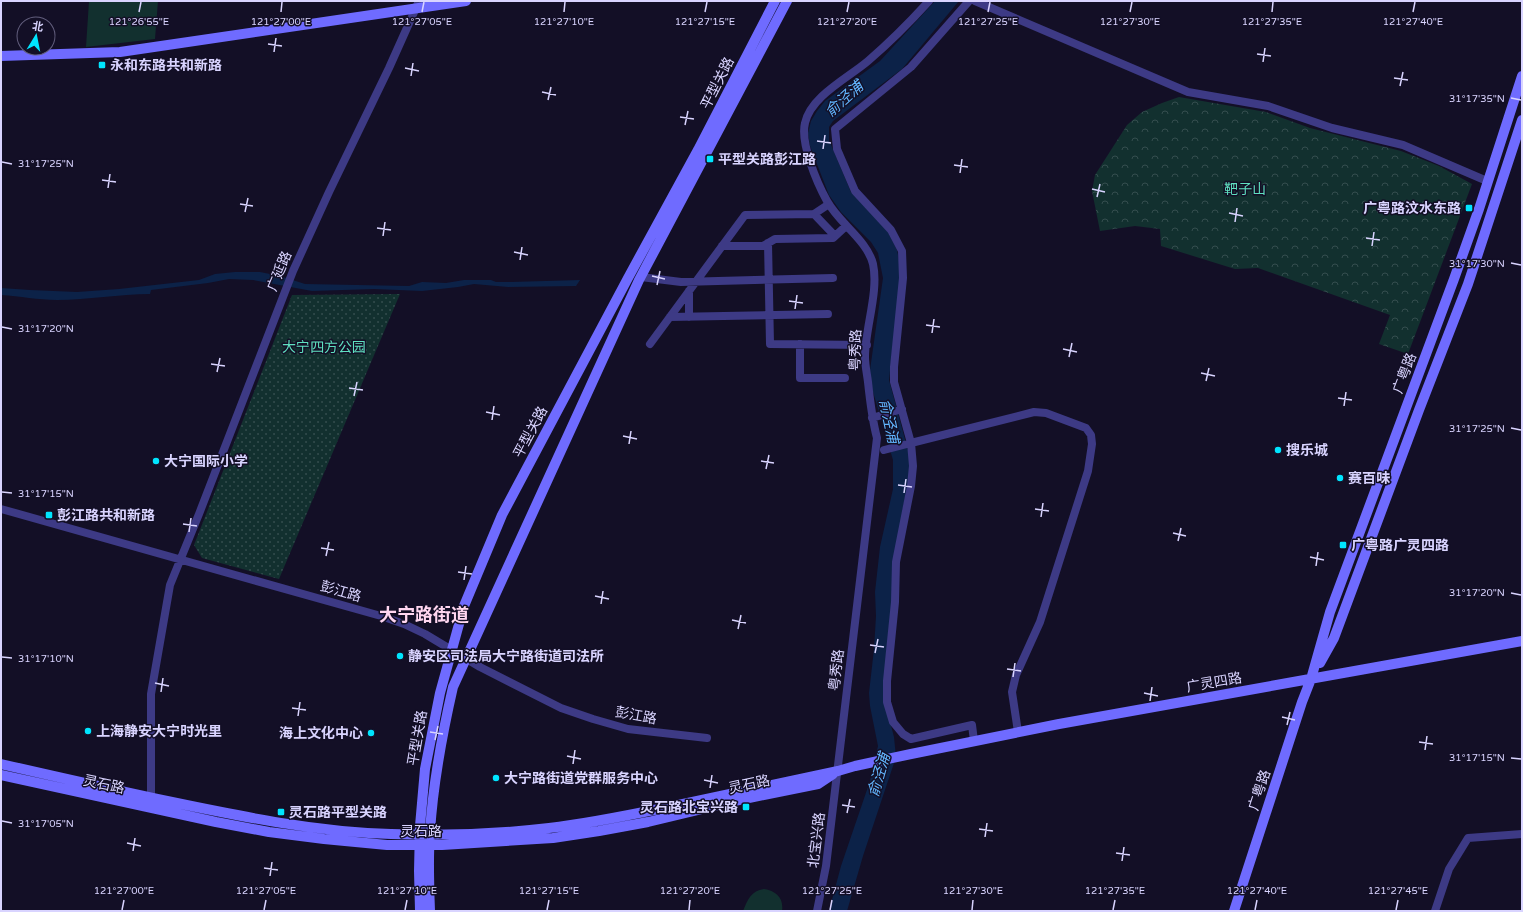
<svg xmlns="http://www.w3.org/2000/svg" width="1523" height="912" viewBox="0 0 1523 912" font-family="'Varela Round','Noto Sans SC',sans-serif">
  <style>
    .grass { fill: url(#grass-dots) }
    .forest { fill: url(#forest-crowns) }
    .garden { fill: #12302f }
    .water { fill: #0c2248 }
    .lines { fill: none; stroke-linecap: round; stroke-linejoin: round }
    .street { stroke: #3d3a85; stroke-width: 8 }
    .secondary { stroke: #6f6bff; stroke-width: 10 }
    .ticks { fill: none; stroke: #d9d4ff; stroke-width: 1.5 }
    .poi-dot { fill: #00e5ff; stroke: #130f26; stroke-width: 1.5 }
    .labels { text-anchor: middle; stroke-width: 3; stroke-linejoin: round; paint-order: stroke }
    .poi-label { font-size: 14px; font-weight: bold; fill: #d9d4ff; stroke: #130f26; text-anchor: start }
    .street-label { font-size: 14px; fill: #d9d4ff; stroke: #130f26 }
    .park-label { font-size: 14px; fill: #5fe0c0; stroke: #130f26 }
    .water-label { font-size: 15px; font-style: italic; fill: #62b6ff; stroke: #130f26 }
    .district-label { font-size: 18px; font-weight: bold; fill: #ffd6f0; stroke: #130f26 }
    .ticks-label { font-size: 10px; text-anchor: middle; fill: #d9d4ff; stroke: #130f26; stroke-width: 3; stroke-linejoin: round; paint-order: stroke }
  </style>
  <defs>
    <pattern id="grass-dots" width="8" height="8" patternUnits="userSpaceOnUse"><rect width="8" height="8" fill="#12302f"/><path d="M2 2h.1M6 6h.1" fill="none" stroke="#344d4e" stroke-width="1.8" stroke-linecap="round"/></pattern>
    <pattern id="forest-crowns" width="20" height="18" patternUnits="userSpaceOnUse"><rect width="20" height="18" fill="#12302f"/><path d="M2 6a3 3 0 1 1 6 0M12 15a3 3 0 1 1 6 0" fill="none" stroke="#344d4e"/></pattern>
  </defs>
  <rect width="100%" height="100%" fill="#130f26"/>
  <!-- grass -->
  <path class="grass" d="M400 294 279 579 202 558 194 545 292 295Z"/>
  <!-- forest -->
  <path class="forest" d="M1179 97 1266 112 1310 128 1401 151 1439 166 1472 184 1408 354 1379 344 1390 315 1258 268 1235 269 1161 246 1160 229 1135 226 1100 231 1092 191 1095 175 1127 125 1142 112 1162 103Z"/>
  <!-- garden -->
  <path class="garden" d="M89 1H158L155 39 86 47Z
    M764 889C776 891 784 898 782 911H743C748 899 751 891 764 889Z"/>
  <!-- water -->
  <path class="water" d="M935 1H959L902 69 833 121 829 127V140L851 192 888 232 897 250 900 265V279L889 380 910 458V472L902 513 887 710 894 737 896 757 863 856 847 911H829L841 866 870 781 878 746 870 706 869 693 874 649 876 616 875 592 880 547 893 489V460L871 385 870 370 883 278 878 253 871 242 841 212 829 195 810 146 808 133 811 121 817 111 825 101 880 61Z
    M235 272H260L280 276 305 284 409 286 422 282 446 283 464 280H491L496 282H511L580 280 576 286 508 287 474 284 458 287 422 291 374 289 312 291 253 280 229 279 208 283 151 290 150 294C119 294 88 300 57 300 38 300 20 296 1 295V288L30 290 77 292 119 289 199 280 215 274Z"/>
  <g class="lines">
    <!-- street -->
    <path class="street" d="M969 1 911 67 835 129 837 149 855 191 891 230 902 251 903 278 894 367V382L911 443 1034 412 1046 413 1086 428 1091 435 1092 444 1088 471 1040 622 1016 675 1012 692 1018 732
      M975 1 1188 92 1268 106 1332 128 1403 145 1487 181
      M814 214 835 236
      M768 243 770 344 867 345
      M722 246H763L775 239 833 238 846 226
      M641 277 681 282 833 278
      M670 317 828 314
      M689 317V291
      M650 344 745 215 814 214 829 204
      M800 344V378H845
      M872 418 902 409
      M884 450 911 443 913 466 911 486 896 562 895 602 887 681V702L893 722 903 734 911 739 972 725 974 741
      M1 509 381 616 404 624 425 634 480 667 561 708 593 719 628 729 707 738
      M151 798V694L170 585 199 514 293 271 329 192 389 68 419 1
      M817 911 826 866 877 438C872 419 870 401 868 382 867 374 865 365 865 357 865 329 879 291 873 264 867 240 839 223 827 201 817 183 800 143 805 123 811 96 848 78 868 61 890 42 910 22 929 1
      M1435 911 1449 869 1468 838 1522 834"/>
    <!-- secondary -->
    <path class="secondary" d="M1 56 120 52 466 1
      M1320 663 1334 638 1419 410 1468 284 1522 120
      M1 764C58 777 115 790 172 802 244 817 317 832 391 834 443 836 497 834 549 828 594 823 639 813 683 804 735 793 786 782 838 771L855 766 911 754 1059 724 1522 641
      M1 775 216 822 269 832 324 839 387 845H442L553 838 599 831 648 822 744 799 818 784 833 774
      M420 911 419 871 420 826 425 769 440 693 464 606 502 515 628 278 698 150 775 1
      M430 911C429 885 428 858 430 832 433 783 442 735 453 687L639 280 787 1
      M1234 911 1302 702 1311 679 1330 612 1454 279 1479 209 1522 76"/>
  </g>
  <!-- ticks -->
  <path class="ticks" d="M139 12 141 2M281 12 282 2M422 12 424 2M564 12 565 2M705 12 707 2M847 12 849 2M988 12 990 2M1130 12 1132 2M1272 12 1273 2M1413 12 1415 2M268 44 282 46M274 52 276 38M1257 54 1271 56M1263 62 1265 48M405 68 419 71M411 76 413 63M1394 78 1408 80M1400 86 1403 72M542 92 556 95M1511 98 1521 100M548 100 551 87M680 117 694 119M685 125 688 111M817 141 831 143M823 149 825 135M2 162 12 164M954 165 968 167M960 173 962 159M102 180 116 182M108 188 110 174M1092 189 1105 192M1097 197 1100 184M240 204 253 206M245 212 248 198M1229 213 1243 216M1235 222 1237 208M377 228 391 230M383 236 385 222M1366 238 1380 240M1372 246 1374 232M514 252 528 255M520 260 522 247M1511 263 1521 265M652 276 665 279M657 285 660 271M789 301 803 303M795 309 797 295M926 325 940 327M2 327 12 329M932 333 934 319M1063 349 1077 352M1069 357 1072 343M211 364 225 366M217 372 220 358M1201 373 1215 376M1206 381 1209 368M349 388 363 390M354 396 357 382M1338 398 1352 400M1344 406 1346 392M486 412 500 415M492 420 494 406M1511 428 1521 430M623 436 637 439M629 444 631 431M761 461 774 463M766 469 769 455M898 485 912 487M2 492 12 493M904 493 906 479M1035 509 1049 511M1041 517 1043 503M183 524 197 526M189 532 191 518M1173 533 1186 536M1178 541 1181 528M321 548 334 550M326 556 329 542M1310 557 1324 560M1316 566 1318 552M458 572 472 574M464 580 466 566M1511 593 1521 595M595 596 609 599M601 604 603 591M732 620 746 623M738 629 741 615M870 645 884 647M875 653 878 639M2 657 12 658M1007 669 1021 671M1013 677 1015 663M155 683 169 686M161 692 163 678M1144 693 1158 696M1150 701 1152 687M292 708 306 710M298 716 300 702M1282 717 1295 720M1287 725 1290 712M430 732 443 734M435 740 438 726M1419 742 1433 744M1425 750 1427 736M567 756 581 759M1511 758 1521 759M573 764 575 750M704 780 718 783M710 788 712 775M842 805 855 807M847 813 850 799M2 821 12 823M979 829 993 831M985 837 987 823M127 843 141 846M133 851 135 838M1116 853 1130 855M1122 861 1124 847M264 868 278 870M270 876 272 862M122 910 124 900M264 910 266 900M405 910 407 900M547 910 549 900M689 910 690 900M830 910 832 900M972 910 973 900M1113 910 1115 900M1255 910 1257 900M1396 910 1398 900"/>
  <!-- markers -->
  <g class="poi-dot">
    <rect x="98" y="61" width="8" height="8" rx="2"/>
    <rect x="706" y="155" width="8" height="8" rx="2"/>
    <rect x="1465" y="204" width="8" height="8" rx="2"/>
    <circle cx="1278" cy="450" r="4"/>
    <circle cx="156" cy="461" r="4"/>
    <circle cx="1340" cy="478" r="4"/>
    <rect x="45" y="511" width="8" height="8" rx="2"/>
    <rect x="1339" y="541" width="8" height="8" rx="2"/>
    <circle cx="400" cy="656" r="4"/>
    <circle cx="88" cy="731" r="4"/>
    <circle cx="371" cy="733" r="4"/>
    <circle cx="496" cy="778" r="4"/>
    <rect x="742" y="803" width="8" height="8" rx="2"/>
    <rect x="277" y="808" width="8" height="8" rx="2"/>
  </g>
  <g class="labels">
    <!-- poi labels -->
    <g class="poi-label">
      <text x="110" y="70">永和东路共和新路</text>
      <text x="718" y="164">平型关路彭江路</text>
      <text x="1461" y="213" text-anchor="end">广粤路汶水东路</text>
      <text x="1286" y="455">搜乐城</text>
      <text x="164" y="466">大宁国际小学</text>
      <text x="1348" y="483">赛百味</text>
      <text x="57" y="520">彭江路共和新路</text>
      <text x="1351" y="550">广粤路广灵四路</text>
      <text x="408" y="661">静安区司法局大宁路街道司法所</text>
      <text x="96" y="736">上海静安大宁时光里</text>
      <text x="363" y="738" text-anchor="end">海上文化中心</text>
      <text x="504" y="783">大宁路街道党群服务中心</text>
      <text x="738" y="812" text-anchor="end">灵石路北宝兴路</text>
      <text x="289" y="817">灵石路平型关路</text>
    </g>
    <!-- street labels -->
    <g class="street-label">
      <text transform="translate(717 83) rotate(-63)" y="5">平型关路</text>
      <text transform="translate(279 271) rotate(-67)" y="5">广延路</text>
      <text transform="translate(855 350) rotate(-88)" y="5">粤秀路</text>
      <text transform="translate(1404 373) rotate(-69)" y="5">广粤路</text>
      <text transform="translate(530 432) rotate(-62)" y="5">平型关路</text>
      <text transform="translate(341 591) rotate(16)" y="5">彭江路</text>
      <text transform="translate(836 670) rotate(-83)" y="5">粤秀路</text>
      <text transform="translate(1214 682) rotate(-10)" y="5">广灵四路</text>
      <text transform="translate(636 715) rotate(10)" y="5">彭江路</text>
      <text transform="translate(417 738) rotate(-80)" y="5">平型关路</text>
      <text transform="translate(104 784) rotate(12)" y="5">灵石路</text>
      <text transform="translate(749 784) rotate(-12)" y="5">灵石路</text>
      <text transform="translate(1259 790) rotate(-72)" y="5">广粤路</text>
      <text x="421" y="836">灵石路</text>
      <text transform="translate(816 840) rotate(-83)" y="5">北宝兴路</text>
    </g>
    <!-- park labels -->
    <g class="park-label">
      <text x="1245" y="194">靶子山</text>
      <text x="324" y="352">大宁四方公园</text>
    </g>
    <!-- water labels -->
    <g class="water-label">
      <text transform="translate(844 99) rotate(-42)" y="5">俞泾浦</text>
      <text transform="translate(889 421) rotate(78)" y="5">俞泾浦</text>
      <text transform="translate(879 775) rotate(-74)" y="5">俞泾浦</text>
    </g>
    <!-- district labels -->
    <g class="district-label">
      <text x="424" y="621">大宁路街道</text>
    </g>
  </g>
  <g class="ticks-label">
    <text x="139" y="25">121°26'55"E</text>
    <text x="281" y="25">121°27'00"E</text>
    <text x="422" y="25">121°27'05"E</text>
    <text x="564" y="25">121°27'10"E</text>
    <text x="705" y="25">121°27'15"E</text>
    <text x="847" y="25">121°27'20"E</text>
    <text x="988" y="25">121°27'25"E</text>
    <text x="1130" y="25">121°27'30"E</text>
    <text x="1272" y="25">121°27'35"E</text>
    <text x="1413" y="25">121°27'40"E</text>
    <text x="1477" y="102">31°17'35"N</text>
    <text x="46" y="167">31°17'25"N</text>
    <text x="1477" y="267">31°17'30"N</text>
    <text x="46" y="332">31°17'20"N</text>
    <text x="1477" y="432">31°17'25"N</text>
    <text x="46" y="497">31°17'15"N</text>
    <text x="1477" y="596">31°17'20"N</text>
    <text x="46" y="662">31°17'10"N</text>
    <text x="1477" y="761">31°17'15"N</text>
    <text x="46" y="827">31°17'05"N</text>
    <text x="124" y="894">121°27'00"E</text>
    <text x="266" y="894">121°27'05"E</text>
    <text x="407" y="894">121°27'10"E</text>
    <text x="549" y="894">121°27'15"E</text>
    <text x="690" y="894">121°27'20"E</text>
    <text x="832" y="894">121°27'25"E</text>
    <text x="973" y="894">121°27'30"E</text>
    <text x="1115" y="894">121°27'35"E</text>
    <text x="1257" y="894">121°27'40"E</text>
    <text x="1398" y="894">121°27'45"E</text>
  </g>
  <!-- border -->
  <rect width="1523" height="912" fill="none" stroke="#d9d4ff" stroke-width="4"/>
  <!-- north arrow -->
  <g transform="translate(36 36) rotate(10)"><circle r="19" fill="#130f26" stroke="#625e7d"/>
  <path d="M0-3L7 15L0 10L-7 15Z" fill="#00e5ff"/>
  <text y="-6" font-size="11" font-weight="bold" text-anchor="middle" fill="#d9d4ff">北</text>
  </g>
</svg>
